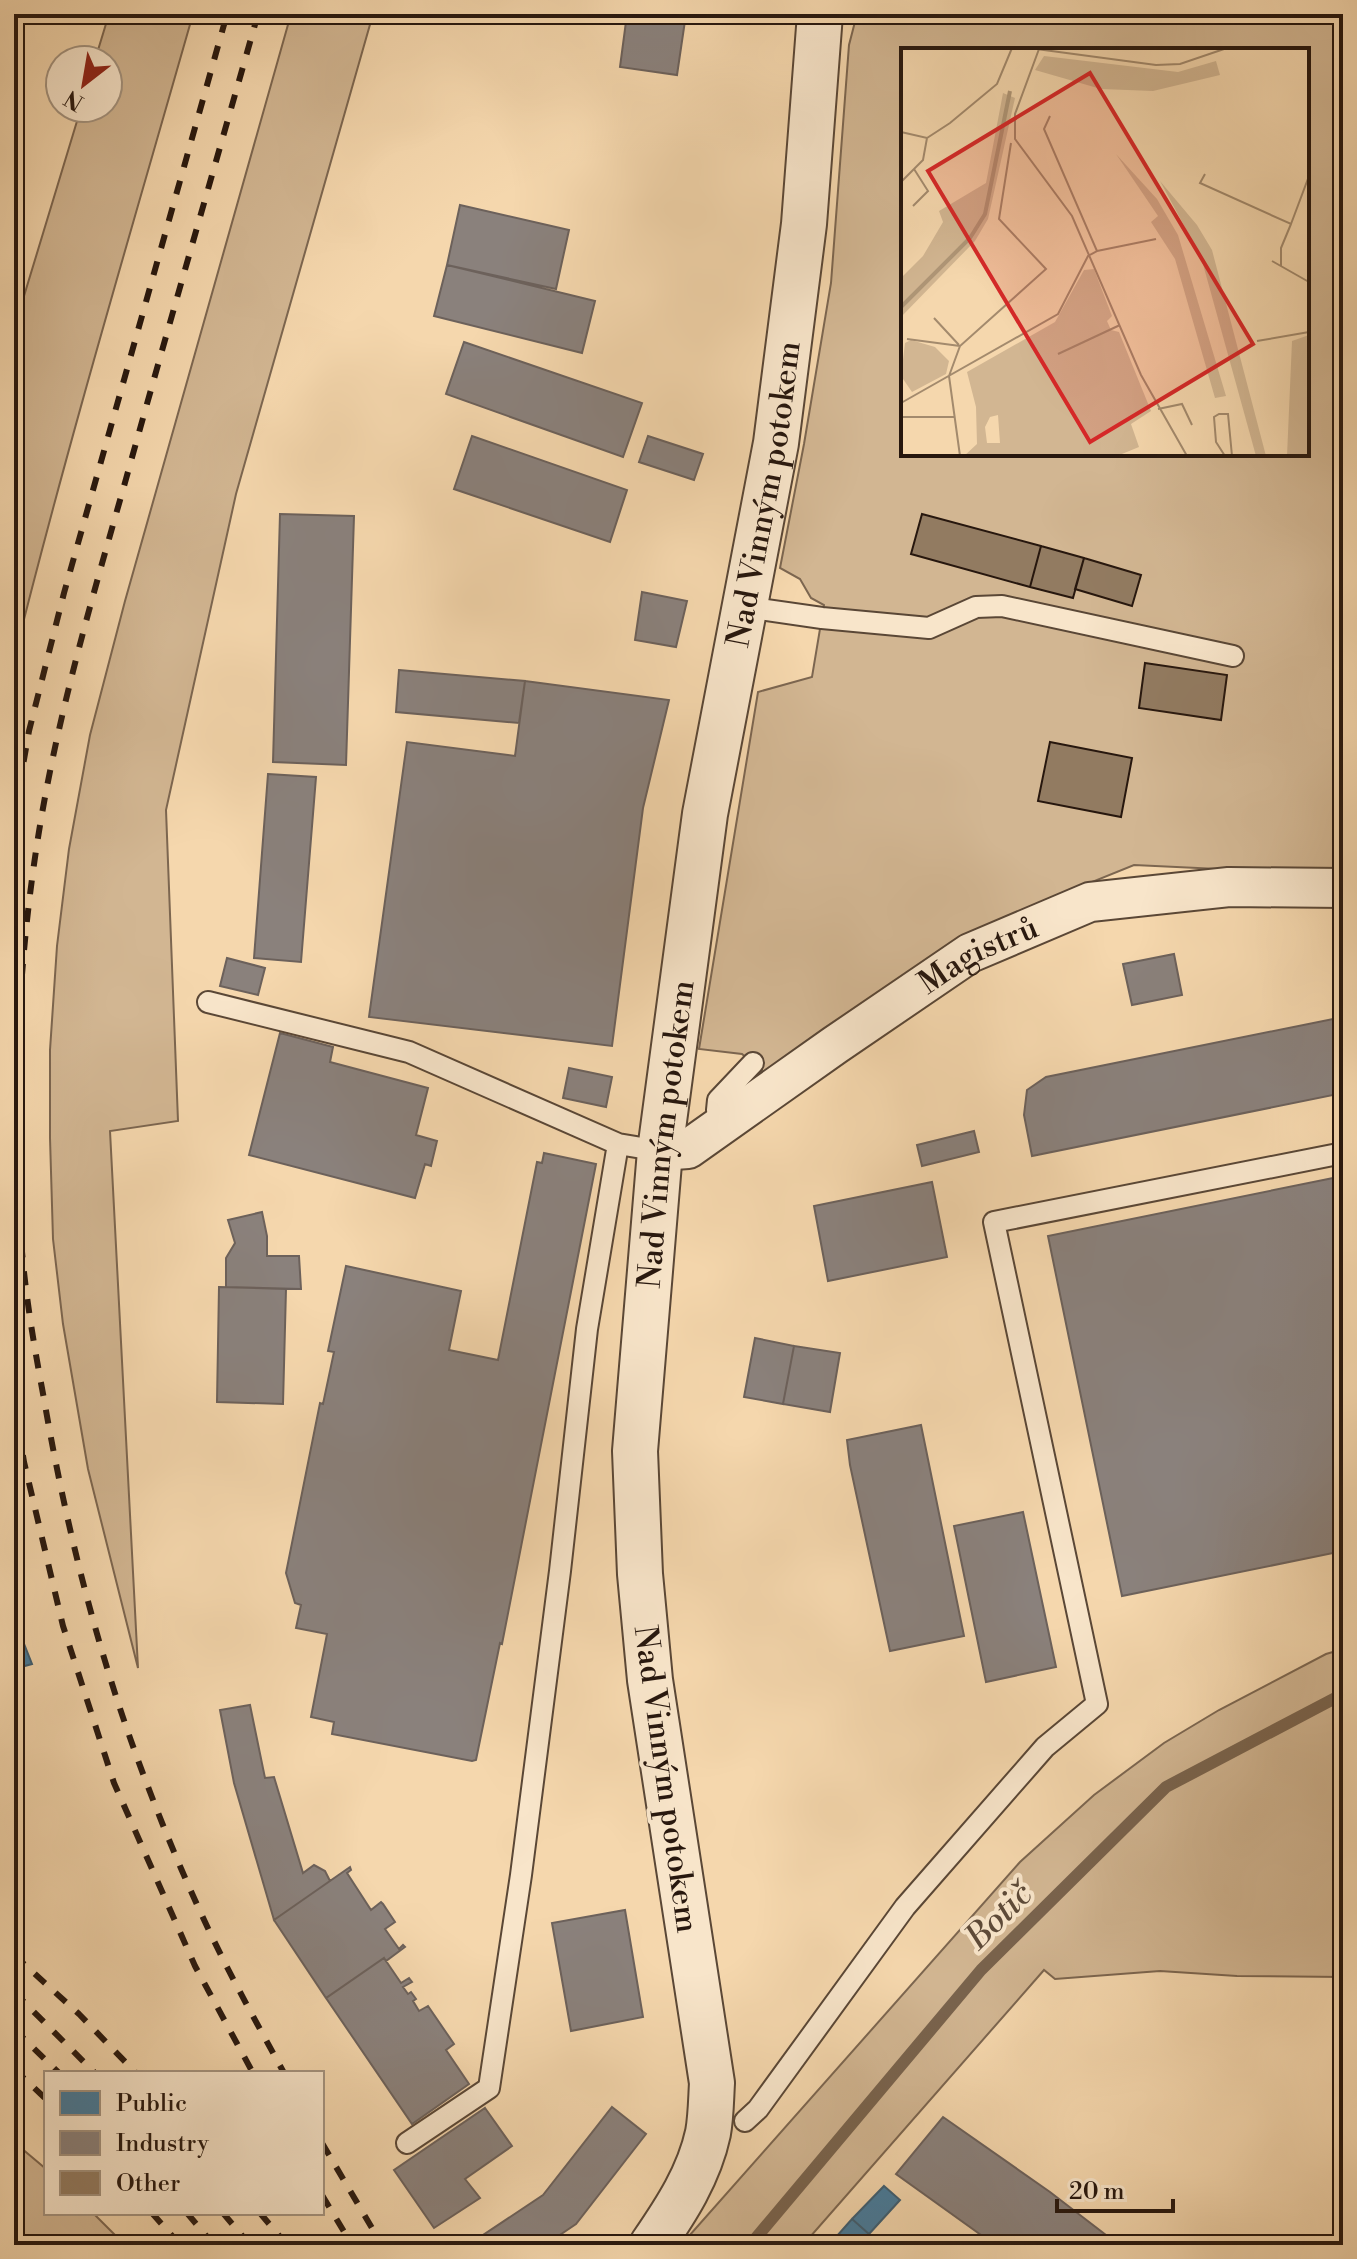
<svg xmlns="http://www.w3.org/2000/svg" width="1357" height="2259" viewBox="0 0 1357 2259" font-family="'Libre Bodoni',serif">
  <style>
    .green { fill: #d2b692; stroke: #7c6650; stroke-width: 2; fill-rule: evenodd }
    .public { fill: #457b9d; stroke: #3c5d72; stroke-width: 2 }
    .industry { fill: #8a817c; stroke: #6c615b; stroke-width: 2 }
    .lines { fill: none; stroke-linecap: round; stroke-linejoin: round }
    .stream { stroke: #79634d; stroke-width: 12 }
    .building { fill: #927b61; stroke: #27170e; stroke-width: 2 }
    .service-casing { stroke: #5a4736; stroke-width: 24 }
    .minor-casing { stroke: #5a4736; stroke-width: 42 }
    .tertiary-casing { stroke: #5a4736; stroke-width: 48 }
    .service { stroke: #f8e5ca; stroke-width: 20 }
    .minor { stroke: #f8e5ca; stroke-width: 38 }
    .tertiary { stroke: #f8e5ca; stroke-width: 44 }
    .rail { stroke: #27170e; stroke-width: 6; stroke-dasharray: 14 14; stroke-linecap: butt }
    .labels { text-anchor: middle; stroke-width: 8; stroke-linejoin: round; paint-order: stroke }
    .street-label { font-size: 32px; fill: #27170e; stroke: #f8e5ca }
    .water-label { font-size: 34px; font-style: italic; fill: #5d4a38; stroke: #f8e5ca }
    .inset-river { fill: none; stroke: #af9677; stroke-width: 4 }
    .inset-road { fill: none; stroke: #a38a6d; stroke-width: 2 }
    .view { fill: #d62828; fill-opacity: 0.15; stroke: #d62828; stroke-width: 4 }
    .inset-edge { fill: none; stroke: #27170e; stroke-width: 4 }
  </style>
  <rect width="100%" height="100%" fill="#f5d7ad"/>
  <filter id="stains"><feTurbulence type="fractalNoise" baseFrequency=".0025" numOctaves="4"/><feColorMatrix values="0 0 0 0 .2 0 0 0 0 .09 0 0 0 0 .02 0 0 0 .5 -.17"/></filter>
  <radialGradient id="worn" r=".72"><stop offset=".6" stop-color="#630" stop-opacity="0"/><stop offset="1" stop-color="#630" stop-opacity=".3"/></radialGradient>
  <!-- green -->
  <path class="green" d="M109 14H193C132 228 68 442 14 659V329L81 108H108V60H95Z
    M291 14H373L236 494 166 810 178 1121 110 1131 138 1668 88 1469 63 1324 53 1239 50 1138V1050L57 946 69 849 90 735 125 601Z
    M857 14H1343V875L1134 865 1003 918 763 1072 742 1054 699 1049 758 692 812 677 824 605 811 598 800 579 780 568 804 444 831 283 849 45ZM903 50H1307V454H903Z
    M1343 1649V1977L1237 1976 1160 1971 1055 1979 1044 1970 803 2245H681L1020 1862 1094 1795 1164 1743 1219 1710 1326 1654Z
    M14 2142 46 2169V2213H93L125 2245H14Z"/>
  <!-- public -->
  <path class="public" d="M15 1621 32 1664 21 1667 14 1651Z
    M884 2186 900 2200 869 2234 852 2219Z
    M852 2219 869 2234 883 2245H829Z"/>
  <!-- industry -->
  <path class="industry" d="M627 14H686L677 75 620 67Z
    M460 205 569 230 556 289 447 265Z
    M447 265 595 301 582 353 434 316Z
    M464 342 642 403 623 457 446 394Z
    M472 436 627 490 610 542 454 489Z
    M648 436 703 454 694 480 639 462Z
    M280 514 354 516 346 765 273 762Z
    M642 592 687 601 676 647 635 640Z
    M399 670 525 681 519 723 396 712Z
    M525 681 669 700 643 808 612 1046 369 1017 407 742 515 756Z
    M268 774 316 777 301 962 254 958Z
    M1174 954 1182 995 1132 1005 1123 964Z
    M227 958 265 968 258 995 220 986Z
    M1343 1017V1093L1032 1156 1024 1115 1027 1090 1046 1077Z
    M280 1033 333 1047 330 1062 428 1088 416 1135 437 1141 431 1166 425 1164 415 1198 249 1155Z
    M569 1068 612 1077 606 1107 563 1098Z
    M974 1131 979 1152 922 1166 917 1145Z
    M544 1153 596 1164 502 1644 500 1643 476 1760 472 1761 332 1734 334 1722 311 1717 327 1634 296 1628 301 1605 295 1603 286 1573 320 1403 323 1404 334 1352 328 1351 346 1266 461 1291 449 1350 498 1360 537 1162 542 1163Z
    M1343 1176V1551L1122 1596 1048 1236Z
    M932 1182 947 1257 828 1281 814 1206Z
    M262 1212 267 1236V1256H299L301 1289 226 1287V1258L235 1243 228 1220Z
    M219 1287 286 1289 283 1404 217 1402Z
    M755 1338 794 1346 783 1404 744 1397Z
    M794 1346 840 1353 830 1412 783 1404Z
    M921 1425 964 1636 890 1651 850 1465 847 1440Z
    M1023 1512 1056 1667 986 1682 954 1526Z
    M250 1705 265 1778 274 1777 303 1873 314 1865 325 1871 330 1881 274 1920 234 1783 220 1710Z
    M350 1867 351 1870 347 1873 371 1910 381 1902 383 1904 395 1922 385 1929 399 1949 403 1945 405 1947 386 1961 384 1958 326 1998 274 1920Z
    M625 1910 643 2017 571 2031 552 1923Z
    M384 1958 401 1983 409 1978 412 1982 403 1987 408 1994 411 1992 416 1999 413 2001 419 2011 428 2006 454 2044 446 2050 469 2084 412 2124 326 1998Z
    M612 2107 646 2134 576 2224 545 2245H468L543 2195Z
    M485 2108 512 2146 465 2179 480 2198 434 2228 394 2170Z
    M943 2117 1050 2192 1119 2245H995L896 2174Z"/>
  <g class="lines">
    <!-- stream -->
    <path class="stream" d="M750 2245 981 1970 1166 1787 1343 1694"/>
  </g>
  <!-- building -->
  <path class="building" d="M922 514 1041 546 1030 587 911 554Z
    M1041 546 1084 558 1073 598 1030 587Z
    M1084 558 1141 575 1132 606 1075 589Z
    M1145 663 1227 675 1221 720 1139 708Z
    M1050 742 1132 758 1121 817 1038 801Z"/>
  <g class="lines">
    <defs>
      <path id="service" d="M745 607 822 618 929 628 976 607 1002 606 1233 656
        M208 1002 409 1052 618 1144
        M723 1124 717 1110 718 1100 753 1063
        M745 2121 758 2109 905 1907 1045 1747 1097 1704 994 1222 1343 1153
        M407 2143 489 2088 521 1875 560 1571 587 1329 618 1144 660 1151"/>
      <g id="minor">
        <path id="s1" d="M660 1151 688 1149 835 1045 970 953 1090 902 1229 887 1343 888"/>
      </g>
      <g id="tertiary">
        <path id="s2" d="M652 2245C676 2210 699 2175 708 2133 711 2117 711 2099 712 2083L650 1680 640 1574 635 1451 660 1151 705 814 776 443 804 224 820 14"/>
      </g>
    </defs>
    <!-- service casing -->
    <use href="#service" class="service-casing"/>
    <!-- minor casing -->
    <use href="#minor" class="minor-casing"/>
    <!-- tertiary casing -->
    <use href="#tertiary" class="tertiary-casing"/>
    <!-- service -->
    <use href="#service" class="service"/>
    <!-- minor -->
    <use href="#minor" class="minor"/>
    <!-- tertiary -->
    <use href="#tertiary" class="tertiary"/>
    <!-- rail -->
    <path class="rail" d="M258 14C214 169 169 324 126 479 92 599 56 720 37 844 17 974 12 1108 21 1240 25 1293 34 1346 44 1399 67 1533 101 1666 150 1792 173 1852 199 1912 228 1969 246 2004 265 2038 284 2073
      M14 817 29 731 64 593 227 14
      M14 1400 24 1462 63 1626 114 1783 195 1966 253 2073
      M14 1955 79 2014 136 2073
      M14 1992 95 2073
      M14 2029 59 2073
      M14 2069 46 2099
      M322 2143 382 2245
      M322 2195 352 2245
      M152 2213 180 2245
      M187 2213 214 2245
      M223 2213 250 2245
      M260 2213 287 2245"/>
  </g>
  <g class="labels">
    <!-- street labels -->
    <g class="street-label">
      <text dy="11" stroke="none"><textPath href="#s2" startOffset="1780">Nad Vinným potokem</textPath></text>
      <text dy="11" stroke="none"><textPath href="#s1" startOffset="378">Magistrů</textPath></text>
      <text dy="11" stroke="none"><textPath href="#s2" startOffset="1132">Nad Vinným potokem</textPath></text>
      <text transform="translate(667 1779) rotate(82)" y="11">Nad Vinným potokem</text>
    </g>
    <!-- water labels -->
    <g class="water-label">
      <text transform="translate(998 1915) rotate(-45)" y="12">Botič</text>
    </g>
  </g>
  <!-- overview -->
  <g transform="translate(901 48)">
    <rect width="408" height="408" fill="#f5d7ad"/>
    <path d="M143 8 277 24 315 13 319 27 252 43 200 41 134 22ZM102 45 114 50 87 171 74 193 0 269V230L22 208 42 174 38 163 85 135ZM215 106 256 151 277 187 325 348 314 350 274 211 250 174 257 168ZM259 133 296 177 311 202 365 408H355L300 209ZM193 221 211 268 206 273 210 282 218 284 250 363 230 376 238 399 216 408H63L76 396 75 359 66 324 154 274 183 222ZM97 367 99 395H86L84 379 89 369ZM408 287V408H386L391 293ZM10 292 34 299 48 313 45 326 11 344 0 328 4 295Z" fill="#d2b692" fill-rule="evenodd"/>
    <path class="inset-river" d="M0 259 69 190 84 166 109 43"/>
    <path class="inset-road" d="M128 0 255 17 279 16 326 0M138 1 114 66V91L171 168 240 327 286 408M0 84 26 90 49 75 96 36 111 0M304 126 299 135 390 176 408 128M0 134 22 112 26 90M12 158 27 143 13 121M196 203 255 191M371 213 408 234M380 218V200L390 176M33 270 58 297M6 291 59 298M356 293 408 284M157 306 219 277M0 355 157 266 187 208 196 203 143 81 149 68M257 361 281 356 291 377M0 369H53M59 408 48 328 59 298 145 221 98 171 110 95M324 408 315 394 313 369 318 366H327L331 408"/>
    <path class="view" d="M189 25 352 296 189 394 27 123Z"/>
    <rect width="408" height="408" class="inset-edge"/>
  </g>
  <!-- margin -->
  <rect width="1357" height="2259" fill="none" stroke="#f5d7ad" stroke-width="48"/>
  <rect x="16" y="16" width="1325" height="2227" fill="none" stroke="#27170e" stroke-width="4"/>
  <rect x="24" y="24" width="1309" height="2211" fill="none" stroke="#27170e" stroke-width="2"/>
  <!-- legend -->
  <rect x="44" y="2071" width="280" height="144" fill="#f8e5ca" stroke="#a4937f" stroke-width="2"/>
  <rect x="60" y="2091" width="40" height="24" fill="#457b9d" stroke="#a4937f" stroke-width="2"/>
  <text x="116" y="2111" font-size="24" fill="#27170e">Public</text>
  <rect x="60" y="2131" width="40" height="24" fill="#8a817c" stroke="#a4937f" stroke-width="2"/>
  <text x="116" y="2151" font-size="24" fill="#27170e">Industry</text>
  <rect x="60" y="2171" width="40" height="24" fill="#927b61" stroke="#a4937f" stroke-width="2"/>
  <text x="116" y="2191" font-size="24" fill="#27170e">Other</text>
  <!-- north arrow -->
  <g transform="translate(84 84) rotate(211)"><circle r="38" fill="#f8e5ca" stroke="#a4937f" stroke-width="2"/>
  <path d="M0-6L14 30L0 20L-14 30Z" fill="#8f2418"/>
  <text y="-12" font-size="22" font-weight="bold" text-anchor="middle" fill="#27170e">N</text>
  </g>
  <!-- scale -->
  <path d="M1057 2199v12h116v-12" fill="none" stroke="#27170e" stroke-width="4"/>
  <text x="1069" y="2199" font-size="24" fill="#27170e" stroke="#f8e5ca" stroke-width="6" paint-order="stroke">20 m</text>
  <rect width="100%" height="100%" filter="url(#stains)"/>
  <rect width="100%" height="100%" fill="url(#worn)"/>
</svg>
